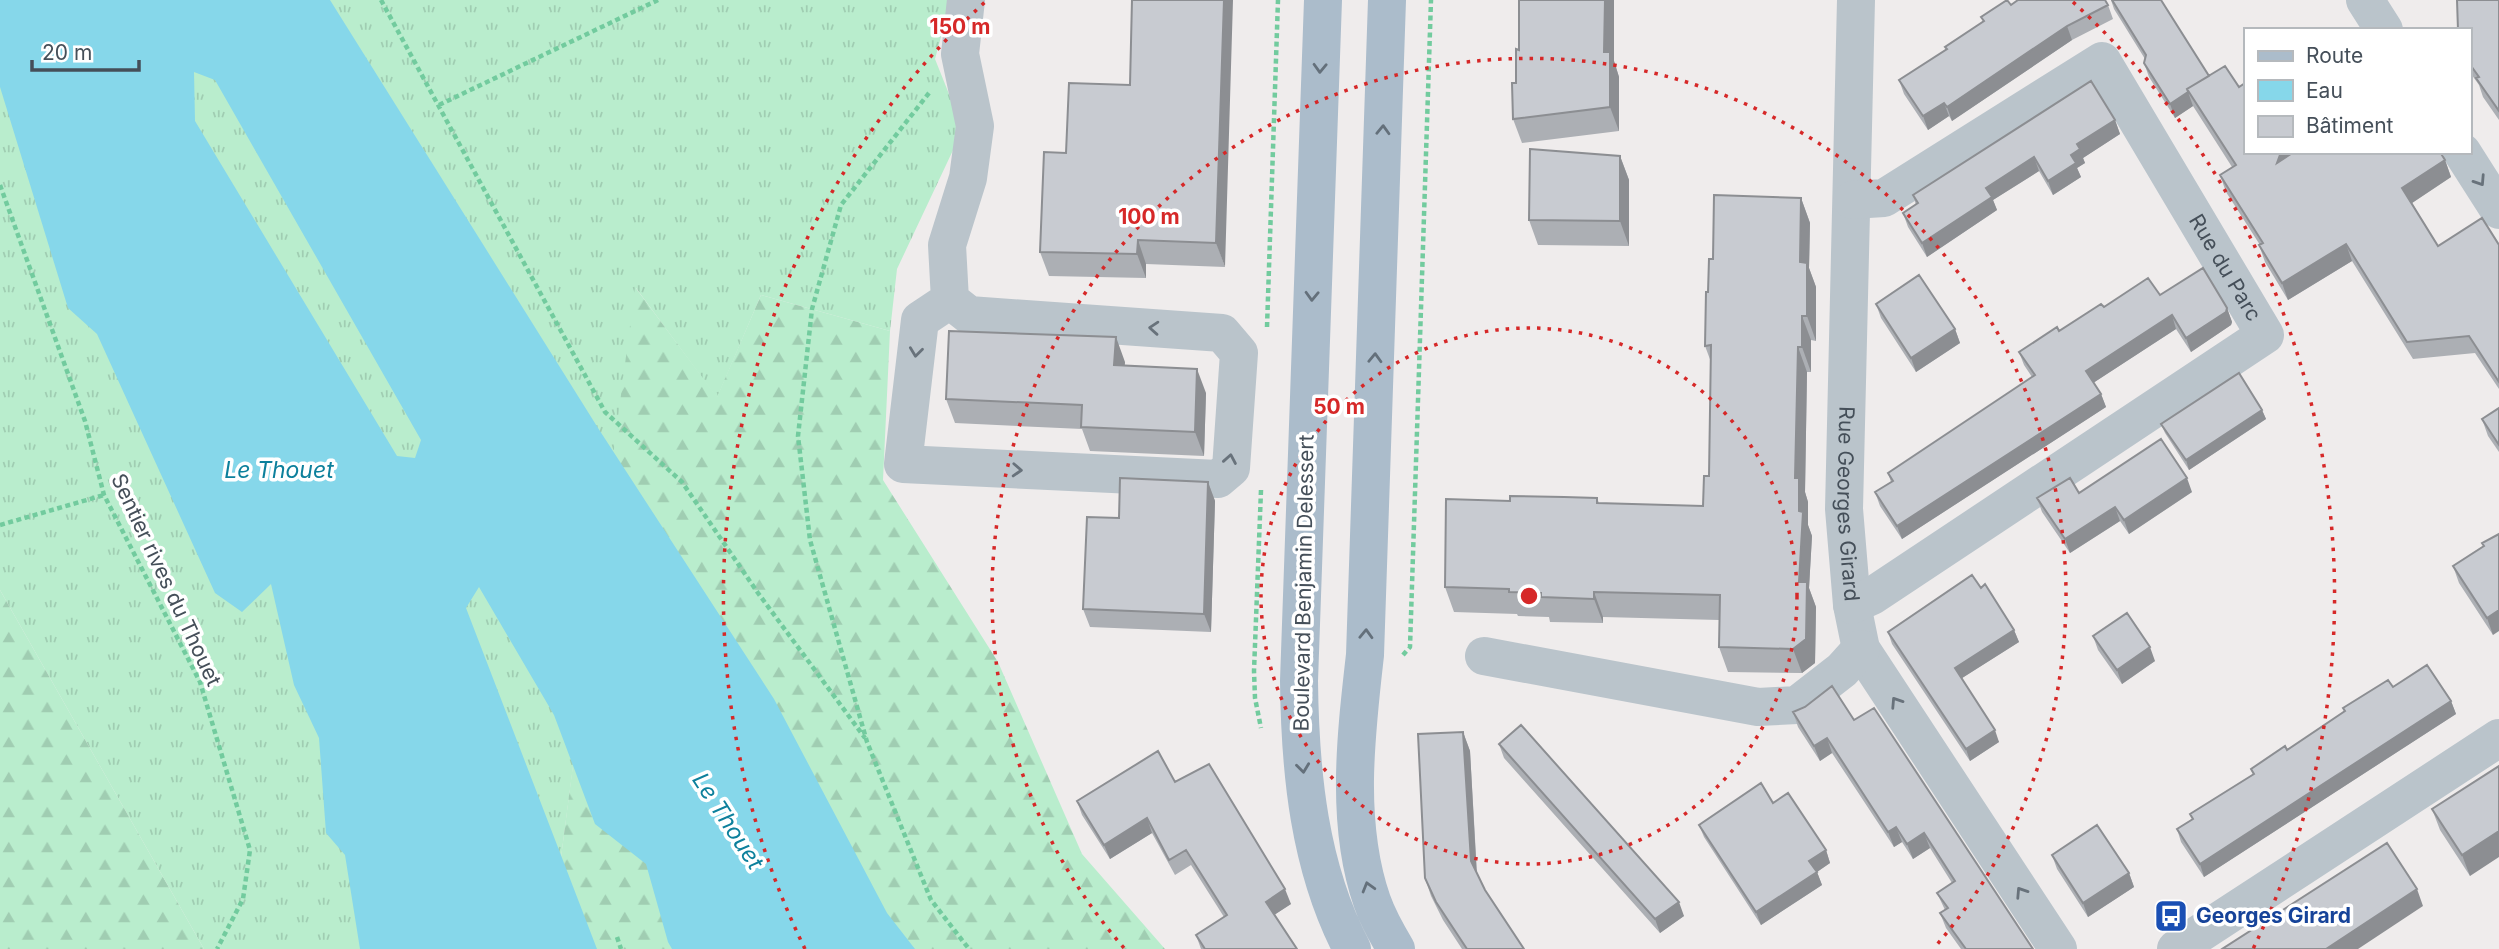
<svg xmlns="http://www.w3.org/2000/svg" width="2499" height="949" viewBox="0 0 2499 949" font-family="Inter,sans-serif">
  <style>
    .grass { fill: url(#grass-tufts) }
    .forest { fill: url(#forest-firs) }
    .water { fill: #86d7ea; fill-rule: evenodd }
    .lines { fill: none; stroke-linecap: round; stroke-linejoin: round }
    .path { stroke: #72cb9e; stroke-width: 4.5; stroke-dasharray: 5 3.5; stroke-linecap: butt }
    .minor { stroke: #bac4cb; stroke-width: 38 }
    .major { stroke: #abbccb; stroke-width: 38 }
    .wall { fill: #acafb4 }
    .shaded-wall { fill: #8c8e92 }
    .building { fill: #c8cbd1; stroke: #8c8e92; stroke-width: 2 }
    .oneway { stroke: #64707b }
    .oneway2 { stroke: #68727b }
    .ring { fill: none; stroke: #d62828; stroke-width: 3.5; stroke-dasharray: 3.5 7 }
    .labels { text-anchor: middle; stroke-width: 7; stroke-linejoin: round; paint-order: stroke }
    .street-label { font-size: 21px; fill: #454f59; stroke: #fff }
    .transit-label { font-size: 21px; font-weight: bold; fill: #164399; stroke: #fff; text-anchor: start }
    .water-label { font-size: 23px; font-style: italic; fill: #0d809c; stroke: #fff }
    .centre { fill: #d62828; stroke: #fff; stroke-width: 3.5 }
    .ring-label { font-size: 21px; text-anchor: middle; font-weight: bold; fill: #d62828; stroke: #fff; stroke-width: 7; stroke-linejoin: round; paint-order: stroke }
  </style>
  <defs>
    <pattern id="grass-tufts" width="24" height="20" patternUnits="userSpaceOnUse" patternTransform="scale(1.75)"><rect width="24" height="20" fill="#b9edcd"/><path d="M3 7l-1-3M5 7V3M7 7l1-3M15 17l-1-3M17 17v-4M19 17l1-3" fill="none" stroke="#a0cdb2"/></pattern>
    <pattern id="forest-firs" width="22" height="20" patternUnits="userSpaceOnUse" patternTransform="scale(1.75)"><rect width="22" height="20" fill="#b9edcd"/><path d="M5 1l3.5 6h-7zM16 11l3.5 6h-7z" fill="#a0cdb2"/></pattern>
  </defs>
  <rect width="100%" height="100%" fill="#efecec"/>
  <!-- grass -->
  <path class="grass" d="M0 0H951L935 59 963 129 897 269 890 331 761 295 717 398 636 288 557 888 513 949H204L0 590Z"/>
  <!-- forest -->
  <path class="forest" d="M635 287 717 397 761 295 890 331 883 480 998 662 1082 854 1165 949H513L557 888Z
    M0 590 204 949H0Z"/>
  <!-- water -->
  <path class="water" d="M0 0H330L598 428 774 699 887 913 915 949H672L668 942 646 864 595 824 554 715 479 587 466 608 597 949H360L345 855 326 833 319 738 294 685 271 584 242 612 215 593 97 334 68 308 0 87ZM194 72 215 80 421 440 415 458 397 456 195 121Z"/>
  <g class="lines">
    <!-- path -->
    <path class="path" d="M381 0 605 412 682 482 758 593 865 738
      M929 93 841 205 812 309 798 436 810 540 867 742 931 900 969 949
      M439 105 658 0
      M0 185 85 421 104 495 200 682 250 850 243 899 217 949
      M1267 327 1278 0
      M1261 490 1254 671 1255 698 1261 728
      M0 525 104 495
      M1403 655 1410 647 1431 0
      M617 937 621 949"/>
    <!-- minor -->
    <g class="minor">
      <path id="s1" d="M1856 0 1844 509 1852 605 1861 649 2058 949"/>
      <path d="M2365 0 2384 30"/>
      <path d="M2462 152 2499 210"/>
      <path id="s2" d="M1852 200 1884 198 2102 61 2265 335 1872 596 1852 605"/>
      <path d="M950 300 920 320 903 464 1218 479 1231 468 1239 353 1222 333 969 315 950 300 947 245 968 178 975 126 960 54 966 0"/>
      <path d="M1484 656 1758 707 1797 705 1842 670 1861 649"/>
      <path d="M2176 949 2499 738"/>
    </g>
    <!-- major -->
    <path class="major" d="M1323 0 1299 681C1300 772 1309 867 1352 949
      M1387 0 1365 655C1356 734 1345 823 1372 901 1378 918 1387 934 1396 949"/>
  </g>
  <!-- wall -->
  <path class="wall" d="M1132 0 1225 267 1146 264V278L1049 276 1040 252 1066 153 1130 85Z
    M1519 0H1614V61L1619 77V131L1522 143 1513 119 1519 50Z
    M2111 0H2161L2245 152H2293L2292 154 2445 160 2451 177 2412 203 2438 246 2499 245V389L2475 353 2413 359 2352 261 2288 300 2265 262 2259 245H2260L2226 192 2220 175 2232 167 2193 106 2175 118 2149 77 2144 63 2145 59 2114 9Z
    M2499 0V120L2483 97 2479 85 2469 71V30Z
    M2011 5H2108L2113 19 2072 40 1952 121 1949 116 1928 130 1904 94 1899 80 1946 50 1945 47 1983 22 1981 17Z
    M2115 120 2120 134 2083 158 2085 163 2077 168 2081 177 2053 195 2039 171 1993 200 1997 210 1927 257 1908 227 1903 213 1916 205 1913 195Z
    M1620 156 1629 180V246L1538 245 1529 220Z
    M1801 198 1810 223 1809 268 1816 287V341L1811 340V372H1807L1805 492 1808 502V525L1812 536 1809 588 1816 607 1815 663 1802 673 1728 672 1719 647V620L1603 617V623L1550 622 1549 617 1518 616 1517 614 1454 612 1445 587 1510 501 1597 498 1599 503 1703 506 1709 476 1711 362 1705 346 1708 292 1713 259Z
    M2160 295 2227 308 2232 322 2231 325 2191 352 2176 329 2093 383 2101 394 2106 407 1902 539 1880 506 1875 492 1891 482 1888 473 2032 377 2024 365 2019 352 2104 307Z
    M1876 304 1955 329 1960 343 1916 372 1881 318Z
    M1125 362 1124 366 1206 393 1204 456 1090 451 1082 429 955 423 946 399Z
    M2499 408V452L2488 436 2482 419Z
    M2262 410 2266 419 2189 470 2165 433 2161 424Z
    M1208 482 1215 501 1211 632 1090 627 1083 609 1119 518Z
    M2192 492 2129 534 2120 521 2070 553 2042 512 2037 498 2079 493Z
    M2499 534 2493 635 2459 583 2453 566 2483 546 2482 543Z
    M1981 588 2014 630 2019 642 1962 678 1999 742 1970 761 1892 644 1888 632Z
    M2093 636 2155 661 2122 684 2098 650Z
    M2393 687 2451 701 2456 714 2204 877 2181 842 2177 829 2192 819 2190 814 2253 775 2251 769 2287 750 2344 712 2343 708Z
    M1793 712 1854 720 2033 949H1961L1946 928 1940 913 1945 910 1937 893 1952 883 1930 848 1913 859 1902 842 1894 847 1832 753 1820 761 1798 727Z
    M1463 732 1470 751 1477 873 1485 890 1524 949H1462L1443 920 1431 896 1425 878Z
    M1499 744 1684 916 1660 933 1504 758Z
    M2499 766 2470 876 2440 830 2432 809Z
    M1175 782 1291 904 1274 915 1297 949H1201L1196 935 1224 917 1191 865 1175 875 1152 833 1110 859 1082 815 1077 801Z
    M1773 803 1826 850 1830 863 1817 872 1822 885 1761 925 1704 837 1699 825Z
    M2052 855 2129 873 2134 887 2088 917 2057 869Z"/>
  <!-- shaded-wall -->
  <path class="shaded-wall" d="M1224 0H1233L1225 267 1216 243Z
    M1605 0H1614V61L1619 77V131L1610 107 1604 52Z
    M2067 26 2072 40 1952 121 1947 107Z
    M2188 92 2193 106 2175 118 2170 104Z
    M1944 103 1949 116 1928 130 1923 116Z
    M2115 120 2120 134 2083 158 2085 163 2077 168 2081 177 2053 195 2048 181 2071 155 2077 144Z
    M2281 152H2293L2283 180 2277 163Z
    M1620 156 1629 180V246L1620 221Z
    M2034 157 2039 171 1993 200 1997 210 1927 257 1922 243 1986 188Z
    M2445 160 2451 177 2409 205 2402 188Z
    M1801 198 1810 223 1809 268 1816 287V341L1807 316 1800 262Z
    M1138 240 1146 264V278L1137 254Z
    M2346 244 2352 261 2288 300 2282 283Z
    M2227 308 2232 322 2231 325 2191 352 2186 338Z
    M2172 315 2176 329 2090 385 2086 371Z
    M1802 316 1811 340V372L1802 347Z
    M1955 329 1960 343 1916 372 1911 358Z
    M1116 337 1125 362 1123 390 1114 365Z
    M1798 347 1807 372 1805 492 1808 502V525L1812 536 1809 588 1816 607 1815 663 1802 673 1793 649 1799 582V511L1795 478Z
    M1197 369 1206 393 1204 456 1195 432Z
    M2101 394 2106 407 1902 539 1897 526Z
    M2262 410 2266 419 2189 470 2186 460Z
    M2187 478 2192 492 2129 534 2124 520Z
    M1208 482 1215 501 1211 632 1204 614Z
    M2115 507 2120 521 2070 553 2065 539Z
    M1594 592 1603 617V623L1594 599Z
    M2499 610V631L2493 635 2487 618Z
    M2014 630 2019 642 1959 680 1955 668Z
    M2150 647 2155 661 2122 684 2117 670Z
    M2451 701 2456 714 2204 877 2200 864Z
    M1995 730 1999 742 1970 761 1966 749Z
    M1463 732 1470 751 1477 879 1471 861Z
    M1827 738 1832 753 1820 761 1814 746Z
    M1147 818 1152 833 1110 859 1104 845Z
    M1896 827 1902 842 1894 847 1888 832Z
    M2499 831V857L2470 876 2462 855Z
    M1924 833 1930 848 1913 859 1907 844Z
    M1826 850 1830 863 1814 874 1809 861Z
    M1817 872 1822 885 1761 925 1756 912Z
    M2129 873 2134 887 2088 917 2083 903Z
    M1285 889 1291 904 1271 917 1266 902Z
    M2417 889 2423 906 2358 949H2326Z
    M1679 902 1684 916 1660 933 1655 919Z"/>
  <!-- building -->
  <path class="building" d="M1132 0H1224L1216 243 1138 240 1137 254 1040 252 1044 152 1066 153 1069 83 1130 85Z
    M1519 0H1605L1604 52H1610V107L1513 119 1512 83H1516V49L1519 50Z
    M2007 0 2011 5 2018 0H2105L2108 5 2067 26 1947 107 1944 103 1923 116 1899 80 1947 49 1945 47 1984 21 1981 17Z
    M2112 0H2161L2209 76 2187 89 2188 92 2170 104 2144 63 2146 55Z
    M2457 0H2499V111L2476 78 2479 77 2469 63V30H2458Z
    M2225 66 2239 87 2245 83V152H2281L2277 163 2294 152H2440L2445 160 2402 188 2438 246 2482 218 2499 245V382L2469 336 2407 342 2346 244 2282 283 2259 245 2263 243 2220 175 2236 165 2187 89Z
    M2091 81 2115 120 2077 144 2080 149 2071 155 2076 163 2048 181 2034 157 1986 188 1992 197 1922 243 1903 213 1918 203 1913 195Z
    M1530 149 1620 156V221L1529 220Z
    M1714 195 1801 198 1800 262 1807 263V316H1802V347H1798L1795 478H1799V511L1803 512 1799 582H1807L1806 639 1793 649 1719 647 1720 595 1594 592V599L1541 597V593L1509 592V589L1445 587 1446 499 1510 501V496L1564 497 1597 498V503L1703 506 1704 476H1709L1711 345 1705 346 1706 292H1708L1709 259H1713Z
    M2203 268 2227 308 2226 312 2186 338 2172 315 2086 371 2101 394 1897 526 1875 492 1893 481 1888 473 2035 375 2019 352 2057 327 2059 331 2101 304 2104 307 2148 278 2160 295Z
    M1919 275 1955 329 1911 358 1876 304Z
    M949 331 1116 337 1114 365 1197 369 1195 432 1081 427 1082 405 946 399Z
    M2239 373 2262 410 2186 460 2161 424Z
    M2499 408V445L2482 419Z
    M2161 439 2187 478 2124 520 2115 507 2065 539 2037 498 2070 478 2079 493Z
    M1120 478 1208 482 1204 614 1083 609 1087 517 1119 518Z
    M2499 534V610L2487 618 2453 566 2484 546 2482 543Z
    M1972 575 1981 588 1985 584 2014 630 1955 668 1995 730 1966 749 1888 632Z
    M2127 613 2150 647 2117 670 2093 636Z
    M2427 665 2451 701 2200 864 2177 829 2193 819 2190 814 2254 774 2251 769 2285 746 2287 750 2345 711 2343 708 2388 680 2393 687Z
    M1832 686 1854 720 1874 708 2033 949H1966L1940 913 1948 908 1937 893 1955 881 1924 833 1907 844 1896 827 1888 832 1827 738 1814 746 1793 712 1805 707Z
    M1521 725 1679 902 1655 919 1499 744Z
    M1463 732 1471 861 1485 890 1524 949H1467L1436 902 1425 878 1418 734Z
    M1158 751 1175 782 1209 764 1285 889 1266 902 1297 949H1205L1196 935 1227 915 1186 850 1169 860 1147 818 1104 845 1077 801Z
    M2499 766V831L2462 855 2432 809Z
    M1761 783 1773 803 1788 793 1826 850 1809 861 1817 872 1756 912 1699 825Z
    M2097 825 2129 873 2083 903 2052 855Z
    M2387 843 2417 889 2326 949H2222Z"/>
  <!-- one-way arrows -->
  <defs><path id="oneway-chevron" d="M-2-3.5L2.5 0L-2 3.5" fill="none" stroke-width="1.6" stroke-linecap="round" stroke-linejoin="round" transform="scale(1.75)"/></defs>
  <g class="oneway">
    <use href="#oneway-chevron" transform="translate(1320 68) rotate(92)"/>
    <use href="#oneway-chevron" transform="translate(1383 130) rotate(-88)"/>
    <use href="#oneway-chevron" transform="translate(1312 296) rotate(92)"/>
    <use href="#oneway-chevron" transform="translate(1375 358) rotate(-88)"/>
    <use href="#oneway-chevron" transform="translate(1366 634) rotate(-88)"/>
    <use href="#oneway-chevron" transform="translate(1303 768) rotate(83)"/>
    <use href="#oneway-chevron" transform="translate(1368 887) rotate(-106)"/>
  </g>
  <g class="oneway2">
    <use href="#oneway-chevron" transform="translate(2480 181) rotate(57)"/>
    <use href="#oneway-chevron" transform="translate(1154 328) rotate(-176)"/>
    <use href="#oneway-chevron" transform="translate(916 352) rotate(97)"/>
    <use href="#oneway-chevron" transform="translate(1230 459) rotate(-80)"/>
    <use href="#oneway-chevron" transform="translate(1017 470) rotate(3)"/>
    <use href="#oneway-chevron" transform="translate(1896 702) rotate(-123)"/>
    <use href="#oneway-chevron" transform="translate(2021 892) rotate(-123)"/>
  </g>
  <!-- distance rings -->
  <g class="ring">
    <circle cx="1529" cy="596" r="268"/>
    <path d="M1124 948A537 537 0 1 1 1934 948"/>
    <path d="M805 949A805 805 0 0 1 985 2M2073 2A805 805 0 0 1 2253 949"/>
  </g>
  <!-- icons -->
  <defs>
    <symbol id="bus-square" viewBox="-11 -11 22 22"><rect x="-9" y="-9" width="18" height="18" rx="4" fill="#1a4fb4" stroke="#fff"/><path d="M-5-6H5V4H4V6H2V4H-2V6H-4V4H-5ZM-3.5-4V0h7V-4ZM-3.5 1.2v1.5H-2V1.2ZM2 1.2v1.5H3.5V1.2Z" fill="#fff"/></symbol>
  </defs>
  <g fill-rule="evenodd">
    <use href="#bus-square" x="2152" y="897" width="38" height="38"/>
  </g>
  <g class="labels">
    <!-- street labels -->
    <g class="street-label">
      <text dy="7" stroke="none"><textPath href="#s2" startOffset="530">Rue du Parc</textPath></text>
      <text dy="7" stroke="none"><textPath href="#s1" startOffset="504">Rue Georges Girard</textPath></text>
      <text transform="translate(166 580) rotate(65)" y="7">Sentier rives du Thouet</text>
      <text transform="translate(1304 583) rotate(-89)" y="7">Boulevard Benjamin Delessert</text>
    </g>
    <!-- transit labels -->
    <g class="transit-label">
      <text x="2196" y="923">Georges Girard</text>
    </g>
    <!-- water labels -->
    <g class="water-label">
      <text x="279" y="478">Le Thouet</text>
      <text transform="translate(728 821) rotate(57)" y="8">Le Thouet</text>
    </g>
  </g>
  <circle cx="1529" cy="596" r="10" class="centre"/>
  <g class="ring-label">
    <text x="960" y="34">150 m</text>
    <text x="1149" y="224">100 m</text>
    <text x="1339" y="414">50 m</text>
  </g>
  <!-- legend -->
  <rect x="2244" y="28" width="228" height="126" fill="#ffffff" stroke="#b5b9bd" stroke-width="2"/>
  <rect x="2258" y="51" width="35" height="10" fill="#abbccb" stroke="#b5b9bd" stroke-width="2"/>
  <text x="2306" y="63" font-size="21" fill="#454f59">Route</text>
  <rect x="2258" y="80" width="35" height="21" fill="#86d7ea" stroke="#b5b9bd" stroke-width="2"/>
  <text x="2306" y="98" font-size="21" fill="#454f59">Eau</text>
  <rect x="2258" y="116" width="35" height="21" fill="#c8cbd1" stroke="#b5b9bd" stroke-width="2"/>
  <text x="2306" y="133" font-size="21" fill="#454f59">Bâtiment</text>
  <!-- scale -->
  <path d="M32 60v10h107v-10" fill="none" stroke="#454f59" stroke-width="3.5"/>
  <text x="42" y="60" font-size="21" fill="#454f59" stroke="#ffffff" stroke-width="5" paint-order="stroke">20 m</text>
</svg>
